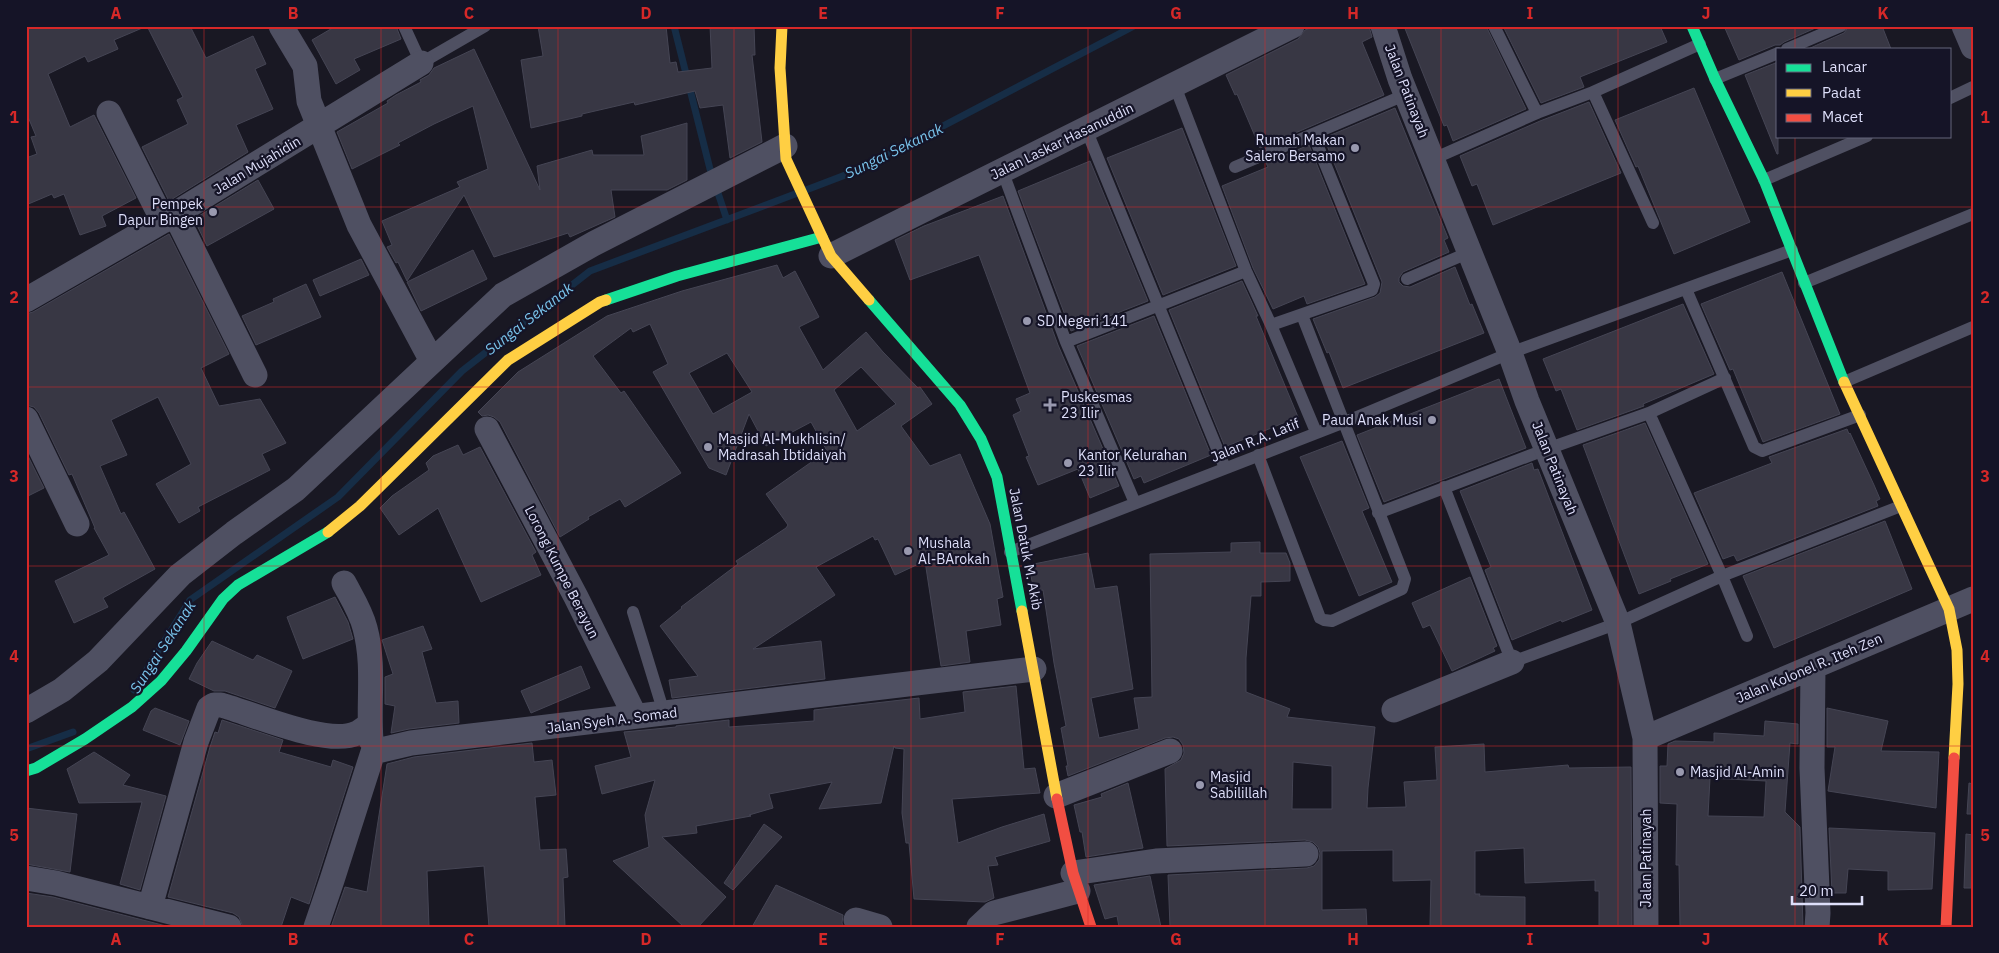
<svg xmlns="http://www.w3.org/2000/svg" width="1999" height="953" viewBox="0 0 1999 953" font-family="'IBM Plex Sans',sans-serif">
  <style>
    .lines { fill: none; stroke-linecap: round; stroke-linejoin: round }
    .stream { stroke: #162d46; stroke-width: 7 }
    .building { fill: #383744; stroke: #454554; fill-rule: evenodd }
    .lane { stroke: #4f5062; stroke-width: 12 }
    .street { stroke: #4f5062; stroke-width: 25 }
    .fast { stroke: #16e098; stroke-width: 11 }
    .slow { stroke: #ffcf43; stroke-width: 11 }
    .jam { stroke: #f24e42; stroke-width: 11 }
    .grid { fill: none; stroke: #d62828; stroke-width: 1; stroke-opacity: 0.55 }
    .poi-dot { fill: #9999af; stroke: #151427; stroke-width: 2 }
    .labels { text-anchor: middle; stroke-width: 4.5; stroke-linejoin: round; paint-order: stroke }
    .street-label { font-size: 14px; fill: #dedffa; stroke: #151427 }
    .poi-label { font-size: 14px; fill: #dedffa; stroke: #151427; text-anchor: start }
    .water-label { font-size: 15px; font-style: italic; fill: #7ac5ed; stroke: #151427 }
    .neatline { fill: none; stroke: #d62828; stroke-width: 2 }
    .grid-label { font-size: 16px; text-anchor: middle; font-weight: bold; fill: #d62828 }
  </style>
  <rect width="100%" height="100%" fill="#191823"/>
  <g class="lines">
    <!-- stream -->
    <path class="stream" d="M674 26 710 169 727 220
      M806 190 861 169 1134 26
      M134 690 190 600 338 497 462 371 590 271 795 194
      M26 749 73 732"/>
  </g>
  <!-- building -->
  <path class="building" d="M26 26H147L114 40 118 49 88 62 85 56 48 74 70 127 94 115 136 198 102 216 106 226 80 235 64 194 54 198 52 194 26 205V158L37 154 31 137 36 136 26 112Z
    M147 26H190L206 58 253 36 266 64 255 69 273 109 236 125 248 152 169 201 142 147 188 124 177 100 183 97Z
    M336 26H396L401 39 354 59 360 70 336 84 312 40Z
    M538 26H666L670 63 676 62 678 72 712 68 710 26H754L755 55H752L762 142 730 158 723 105 700 108 695 91 635 105 634 102 582 114V116L531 128 521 60 543 56Z
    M1315 26H1369L1372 37 1362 42 1384 95 1260 148 1237 94 1235 95 1226 75 1298 39 1305 30Z
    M1404 26H1486L1526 109 1453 141 1447 125 1444 126Z
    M1503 26H1660L1667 42 1580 77 1584 87 1541 103Z
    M1724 26H1820L1784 42 1780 45H1775L1739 60Z
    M1849 26H1882L1891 49H1808L1844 33Z
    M474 49 540 190 537 166 592 150 593 155H644L641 136 687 123V180L667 190H611L615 217 570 237 568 233 494 257 464 195 407 281 398 262 396 263 387 247 392 245 382 221 460 187 457 182 488 169 473 106 434 124 398 143 400 145 352 169 337 132 388 103 387 101 396 95 421 82 420 80 429 75 434 68Z
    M1778 62V154H1777L1745 75Z
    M1694 88 1750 222 1674 254 1638 166 1636 167 1615 120Z
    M1589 102 1621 173 1493 225 1477 184 1472 186 1460 156 1540 121Z
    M1395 108 1448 238 1444 240 1449 252 1403 272 1399 278V282L1403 286 1410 287 1455 267 1470 305 1472 304 1484 333 1343 388 1329 352 1327 353 1313 319 1375 297 1380 293 1382 282 1324 138Z
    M1182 128 1236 266 1163 295 1107 158Z
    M1309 145 1365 284 1307 304 1304 296 1273 309 1253 268 1222 186 1268 167 1266 163Z
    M1090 161 1148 301 1071 331 1018 191Z
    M258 180 274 209 207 246 194 219Z
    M1003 196 1058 345 1119 486 1090 498 1078 469 1038 485 1026 457 1029 456 1013 415 1021 411 1016 399 1030 393 979 255 910 280 895 240 924 226Z
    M169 234 229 354 201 368 219 406 260 399 286 443 262 454 270 470 198 507 200 511 179 523 156 484 191 464 158 397 111 420 127 455 100 466 121 514 124 512 155 569 103 598 108 607 74 623 55 581 109 555 94 528H95L72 474 69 475 39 413 34 407 26 405V314L33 312Z
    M473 250 487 279 421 311 407 282Z
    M361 259 369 275 320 296 313 280Z
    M777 265 783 278 795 271 819 317 799 327 823 370 866 332 883 352 918 388 920 387 932 404 901 426 930 466 960 454 990 524 1003 597 997 599 1001 625 966 631 970 662 941 666 925 561 895 575 878 539 875 540 873 536 816 567 835 595 753 649 821 641 825 679 672 698 669 680 698 676 660 626 682 608 681 607 738 564 736 561 786 528 788 525 766 494 827 451 811 422 766 446 749 414 726 475 709 468 653 372 668 364 650 324 633 332 631 328 593 356 621 393 624 391 681 473 625 507 620 499 588 517 589 519 560 537 500 422 494 417 488 415 482 416 478 412 518 372 607 316 682 291ZM727 353 752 392 713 414 689 373ZM861 367 896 404 857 431 834 390Z
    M1782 272 1840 414 1763 442 1733 369 1730 370 1701 304Z
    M1242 281 1258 316H1256L1298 417 1225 447 1169 310Z
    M306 284 321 317 256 345 242 316 274 302 273 299Z
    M1683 304 1714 374 1643 404 1644 406 1577 430 1561 389 1556 391 1543 359Z
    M1154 316 1211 455 1144 483 1141 476 1134 479 1077 346Z
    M1499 379 1526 448 1384 502 1357 435Z
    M1645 423 1708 564 1670 579 1671 581 1639 594 1583 445Z
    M1847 429 1849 434 1850 433 1874 485 1880 499 1876 501 1878 506 1737 561 1734 555 1723 559 1694 493 1772 463 1769 457Z
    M1342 441 1369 508 1362 511 1392 582 1359 596 1300 457Z
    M458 445 463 455 480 447 536 552 532 555 541 575 481 602 438 508 399 535 380 508 392 496 429 470 426 463 433 456Z
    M26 452 44 488 26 497Z
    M1532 463 1534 470 1538 469 1592 610 1562 622 1561 620 1512 640 1485 570 1491 567 1460 491Z
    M1885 521 1912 589 1774 648 1743 576Z
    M1260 542V553H1286L1290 563V581L1261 582V596H1251L1246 658V692L1290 709 1287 717 1375 727 1368 788 1367 808 1406 807 1404 782 1437 780 1435 747 1484 744 1485 772 1568 765 1569 768 1631 767 1632 927H1599V891H1595V880L1525 883 1524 848 1475 851V894H1480L1479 896 1525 897V927L1430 926 1431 880 1393 881V850L1322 851V910L1366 909 1367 927H1170L1168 875 1307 868 1314 866 1319 860 1320 853 1318 847 1313 842 1305 840 1167 846 1165 769 1181 760 1184 753 1183 745 1179 739 1173 737 1165 738 1068 776 1066 766H1068L1061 728 1066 726 1054 663 1043 590 1034 592 1029 565 1088 553 1095 589 1117 586 1133 689 1091 698 1099 738 1139 729 1134 698 1152 697 1150 554 1231 552V543ZM1293 762 1332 766V809H1292Z
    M1470 577 1497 646 1493 648 1495 651 1452 671 1430 625 1423 628 1412 603Z
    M335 597 348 622 353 639 303 659 287 617Z
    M423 626 432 649 422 652 436 703 458 701 459 723 409 729 391 733 395 706 385 704V677L393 674 382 640Z
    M212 641 253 660 257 655 292 671 275 708 225 691H214L189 679 197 663Z
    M581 666 590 688 531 713 521 691Z
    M1016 686 1024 769 1035 768 1040 793 952 799 958 843 1002 827 1044 814 1050 841 995 857 998 865 988 866 994 898 985 902 914 899 909 843H906L902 813 904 749 895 748 894 746 881 803 819 809 832 782 769 794 773 808 749 815 751 816 696 826 697 833 662 837 726 897 698 927H684L613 861 649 847 645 815 655 780 602 794 595 766 631 757 624 732 676 727V726L729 720V727L814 721V710L919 698 920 719 965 712 963 692Z
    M155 708 189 721 180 745 143 730 151 711Z
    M1827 708 1888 721 1881 751 1939 752 1936 808 1828 791 1835 747H1827Z
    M222 720 283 740 279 752 331 767 333 760 353 767 309 904 291 897 281 927H243L239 917 233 913 168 897 210 747 215 732 218 733Z
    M1765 721 1798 724V744L1790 743 1785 812 1800 827 1803 927H1680L1679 865H1676L1677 804 1660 803V766H1667L1668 744 1675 741 1714 742V733L1764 736ZM1710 778 1766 781 1764 817 1708 816Z
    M532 743 534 762 552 760 556 795 535 797 540 850 566 849 568 877 563 878 565 927H489L484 866 427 871 429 927H331L345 887 367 892 387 764 414 757Z
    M94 752 130 775 123 785 166 796 140 890 120 884 142 802 79 803 67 769Z
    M1128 783 1143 848 1086 857 1082 832H1080L1074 805 1102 797 1101 794Z
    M1969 783 1973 784V814H1967Z
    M26 808 77 814 70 872 26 864Z
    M764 824 782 837 733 890 724 883Z
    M1829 828 1935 833 1932 889 1888 890V871L1848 869 1846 893H1832Z
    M1966 834 1973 835 1971 888H1964Z
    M1150 876 1161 927H1119L1117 916 1105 919 1094 885Z
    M776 885 843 915 842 923 844 927H752Z
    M26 893 53 897 170 927H26Z"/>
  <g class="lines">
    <!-- lane -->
    <path class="lane" d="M404 26 421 63 485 26
      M1494 26 1537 113
      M1787 49 1841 26
      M1715 79 1778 53
      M1175 86 1246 271 1271 325 1316 432
      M1593 92 1653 223
      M1950 98 1973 87
      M1086 129 1225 468
      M1433 159 1537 113 1593 92 1700 44
      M1235 167 1407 94
      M1002 170 1066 342 1246 271
      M1764 180 1867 136
      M1407 279 1470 252
      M1804 283 1973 214
      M1686 289 1754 447 1762 451 1860 415
      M1271 325 1372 290 1374 284 1313 134
      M1066 342 1135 503
      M1844 382 1973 327
      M1258 455 1320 618 1324 620 1332 621 1402 589 1405 579 1302 315
      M1444 487 1512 662 1618 623 1722 576 1649 413
      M1378 513 1547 449 1649 413 1725 378
      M1010 552 1345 422 1510 353 1792 250
      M633 612 664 713
      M1747 636 1722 576 1901 506"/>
    <!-- street -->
    <path class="street" d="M281 26 305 66 309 101 359 225 432 361
      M1383 26 1400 79 1510 353 1527 401 1618 623 1645 738 1646 927
      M1964 26 1973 47
      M109 113 163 221
      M175 214 255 375
      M831 256 1292 26
      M26 300 175 214 421 63
      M26 419 77 524
      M487 429 576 597 635 716
      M344 583C352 598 361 612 365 628 375 665 368 703 371 740
      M1813 667 1812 768 1818 913 1817 927
      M1394 710 1512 662
      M26 711 62 690 98 661 180 575 234 533 296 489 503 295 595 243 785 146
      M1645 738 1973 599
      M1056 796 1170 751
      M1073 873 1156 861 1306 854
      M26 878 56 883 229 927
      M150 907 196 742 209 708 214 705H221C254 714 327 747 357 733 362 731 366 727 370 724
      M856 920 880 927
      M316 927 332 880 373 752 411 743 1034 669
      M979 927 994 913 1078 891"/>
    <!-- fast -->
    <path class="fast" d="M1692 26 1715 79 1764 180 1844 382
      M606 300 677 276 822 237
      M869 300 960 405 981 439 997 477 1022 611
      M26 771 36 768 85 739 132 707 161 681 186 651 223 599 238 585 328 532"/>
    <!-- slow -->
    <path class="slow" d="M782 26 780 68 786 159 831 256 869 300
      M1844 382 1949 609 1957 650 1958 684 1954 758
      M328 532 360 506 508 360 600 302 606 300
      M1022 611 1057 799"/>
    <!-- jam -->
    <path class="jam" d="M1057 799 1073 873 1091 927
      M1946 927 1954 758"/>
  </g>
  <!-- grid -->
  <path class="grid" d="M204 26V927M381 26V927M558 26V927M734 26V927M911 26V927M1088 26V927M1265 26V927M1441 26V927M1618 26V927M1795 26V49M1795 136V927M26 207H1973M26 387H1973M26 566H1973M26 746H1973"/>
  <!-- markers -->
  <g class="poi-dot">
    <circle cx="1355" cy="148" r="5"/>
    <circle cx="213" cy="212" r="5"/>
    <circle cx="1027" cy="321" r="5"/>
    <path d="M1047.5 397.5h5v5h5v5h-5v5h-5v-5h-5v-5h5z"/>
    <circle cx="1432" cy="420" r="5"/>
    <circle cx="708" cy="447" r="5"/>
    <circle cx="1068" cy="463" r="5"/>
    <circle cx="908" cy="551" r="5"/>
    <circle cx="1680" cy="772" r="5"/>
    <circle cx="1200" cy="785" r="5"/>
  </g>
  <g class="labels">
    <!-- street labels -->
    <g class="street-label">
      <text transform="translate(1407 91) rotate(69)" y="5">Jalan Patinayah</text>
      <text transform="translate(1062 141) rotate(-26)" y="5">Jalan Laskar Hasanuddin</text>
      <text transform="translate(257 165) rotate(-31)" y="5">Jalan Mujahidin</text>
      <text transform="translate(1255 440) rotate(-22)" y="5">Jalan R.A. Latif</text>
      <text transform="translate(1555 468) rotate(68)" y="5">Jalan Patinayah</text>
      <text transform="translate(1026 549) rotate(79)" y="5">Jalan Datuk M. Akib</text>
      <text transform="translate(562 572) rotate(63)" y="5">Lorong Kumpe Berayun</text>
      <text transform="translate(1809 668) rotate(-23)" y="5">Jalan Kolonel R. Iteh Zen</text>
      <text transform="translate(612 720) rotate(-7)" y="5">Jalan Syeh A. Somad</text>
      <text transform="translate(1646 858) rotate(-90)" y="5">Jalan Patinayah</text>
    </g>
    <!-- poi labels -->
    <g class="poi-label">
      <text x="1345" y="145" text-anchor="end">Rumah Makan<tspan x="1345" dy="16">Salero Bersamo</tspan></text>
      <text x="203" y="209" text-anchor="end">Pempek<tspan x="203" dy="16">Dapur Bingen</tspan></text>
      <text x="1037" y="326">SD Negeri 141</text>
      <text x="1061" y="402">Puskesmas<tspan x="1061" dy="16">23 Ilir</tspan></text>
      <text x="1422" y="425" text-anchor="end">Paud Anak Musi</text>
      <text x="718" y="444">Masjid Al-Mukhlisin/<tspan x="718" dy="16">Madrasah Ibtidaiyah</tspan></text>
      <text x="1078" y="460">Kantor Kelurahan<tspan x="1078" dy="16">23 Ilir</tspan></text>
      <text x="918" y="548">Mushala<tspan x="918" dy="16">Al-BArokah</tspan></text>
      <text x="1690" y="777">Masjid Al-Amin</text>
      <text x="1210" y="782">Masjid<tspan x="1210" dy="16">Sabilillah</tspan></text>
    </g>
    <!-- water labels -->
    <g class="water-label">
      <text transform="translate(894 151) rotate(-26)" y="5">Sungai Sekanak</text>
      <text transform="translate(529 319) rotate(-38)" y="5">Sungai Sekanak</text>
      <text transform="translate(163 647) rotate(-57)" y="5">Sungai Sekanak</text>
    </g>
  </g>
  <!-- border -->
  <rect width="1999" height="953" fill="none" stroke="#151427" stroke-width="55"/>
  <!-- legend -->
  <rect x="1776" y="48" width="175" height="90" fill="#151427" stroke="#65657b"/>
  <rect x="1786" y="64" width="25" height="8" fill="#16e098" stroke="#65657b"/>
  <text x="1822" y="72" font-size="15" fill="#dedffa">Lancar</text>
  <rect x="1786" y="89" width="25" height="8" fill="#ffcf43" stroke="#65657b"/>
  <text x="1822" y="98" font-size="15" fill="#dedffa">Padat</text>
  <rect x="1786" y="114" width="25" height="8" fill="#f24e42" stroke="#65657b"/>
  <text x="1822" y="122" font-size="15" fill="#dedffa">Macet</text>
  <!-- scale -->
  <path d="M1792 896v8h70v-8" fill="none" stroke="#dedffa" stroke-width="2.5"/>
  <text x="1799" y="896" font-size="15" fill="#dedffa" stroke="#151427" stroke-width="4" paint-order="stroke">20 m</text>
  <rect x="28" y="28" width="1944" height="898" class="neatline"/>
  <g class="grid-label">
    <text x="116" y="19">A</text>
    <text x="293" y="19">B</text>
    <text x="469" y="19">C</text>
    <text x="646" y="19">D</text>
    <text x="823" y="19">E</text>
    <text x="1000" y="19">F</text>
    <text x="1176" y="19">G</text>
    <text x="1353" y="19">H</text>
    <text x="1530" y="19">I</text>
    <text x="1706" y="19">J</text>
    <text x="1883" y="19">K</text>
    <text x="14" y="123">1</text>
    <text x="1985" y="123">1</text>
    <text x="14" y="303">2</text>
    <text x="1985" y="303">2</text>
    <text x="14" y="482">3</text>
    <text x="1985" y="482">3</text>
    <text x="14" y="662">4</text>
    <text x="1985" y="662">4</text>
    <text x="14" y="841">5</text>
    <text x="1985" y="841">5</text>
    <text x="116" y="945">A</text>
    <text x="293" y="945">B</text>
    <text x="469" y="945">C</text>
    <text x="646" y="945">D</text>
    <text x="823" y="945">E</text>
    <text x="1000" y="945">F</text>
    <text x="1176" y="945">G</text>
    <text x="1353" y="945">H</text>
    <text x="1530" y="945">I</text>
    <text x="1706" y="945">J</text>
    <text x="1883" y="945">K</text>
  </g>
</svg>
